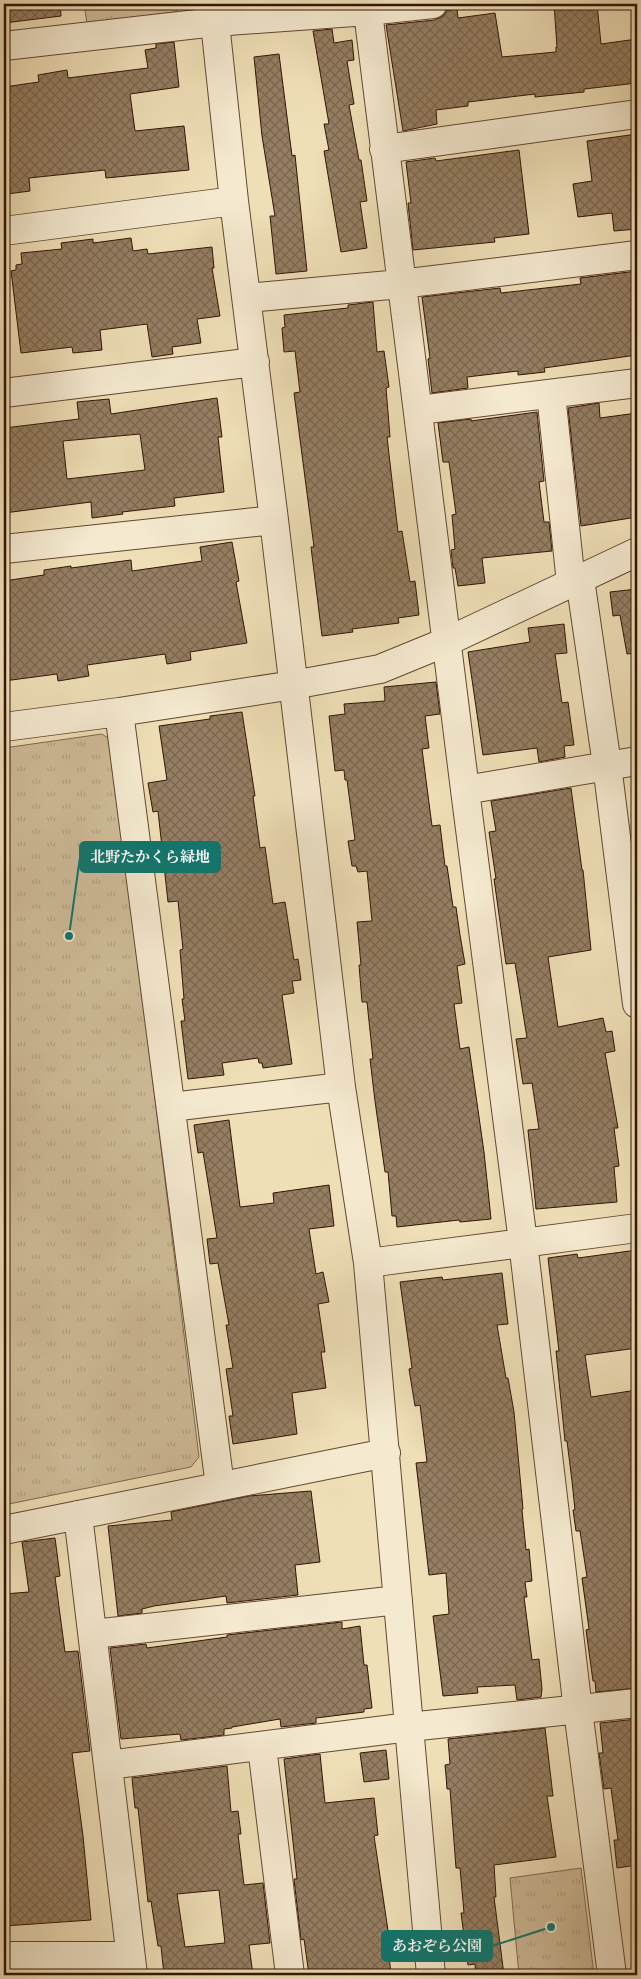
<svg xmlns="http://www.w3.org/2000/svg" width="641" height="1979" viewBox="0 0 641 1979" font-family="'IM FELL English','Noto Serif JP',serif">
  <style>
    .park { fill: url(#park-tufts); stroke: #81684f }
    .building { fill: url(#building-cross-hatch); stroke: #331405; fill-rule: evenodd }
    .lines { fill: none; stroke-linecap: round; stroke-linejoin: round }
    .minor-casing { stroke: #624732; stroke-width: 30 }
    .minor { stroke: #f5ead0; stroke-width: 28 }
    .leader { fill: none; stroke: #0f766e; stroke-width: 2 }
    .callout-dot { fill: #0f766e; stroke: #f5ead0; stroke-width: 2 }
    .callout { fill: #0f766e; stroke: #0f766e; stroke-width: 2 }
    .callout-label { font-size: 15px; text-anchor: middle; font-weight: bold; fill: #fff }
  </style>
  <defs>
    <pattern id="park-tufts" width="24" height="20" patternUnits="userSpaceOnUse" patternTransform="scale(1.25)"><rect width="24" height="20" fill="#cfbc99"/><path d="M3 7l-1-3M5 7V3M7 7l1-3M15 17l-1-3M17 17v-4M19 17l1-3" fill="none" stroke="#b2a182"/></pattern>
    <pattern id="building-cross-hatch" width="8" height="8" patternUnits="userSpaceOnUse" patternTransform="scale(1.25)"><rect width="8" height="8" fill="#957e62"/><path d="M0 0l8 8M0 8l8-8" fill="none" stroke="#7a664f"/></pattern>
  </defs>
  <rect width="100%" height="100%" fill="#efdfb7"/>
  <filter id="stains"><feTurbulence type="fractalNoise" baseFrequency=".004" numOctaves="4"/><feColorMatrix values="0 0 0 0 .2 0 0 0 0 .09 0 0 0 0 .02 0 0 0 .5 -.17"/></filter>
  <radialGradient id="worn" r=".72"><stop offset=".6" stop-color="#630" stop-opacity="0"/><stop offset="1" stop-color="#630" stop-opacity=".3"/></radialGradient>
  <!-- park -->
  <path class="park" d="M84 4H182V5L175 12 87 23Z
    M102 734 111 740 199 1457 191 1467 4 1505V748Z
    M581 1868 594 1975H519L510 1878Z"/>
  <!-- building -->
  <path class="building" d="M4 4H60L61 16 4 23Z
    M554 4H597L601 44 637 39V83L584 89V92L535 97V94L468 102V106L436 110 437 124 403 131 386 25 435 20 443 16 447 10 457 9 458 18 495 13 502 57 556 52V47H557Z
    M332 29 334 43 352 40 354 60 347 61 354 104 349 105 359 160H361L367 201 360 202 367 248 341 252 324 151 329 150 324 124H329L313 31Z
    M174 42 179 87 130 94 135 131 184 126 189 170 106 178 105 170 29 178 30 191 7 194 6 182H4V87L39 82 38 75 67 70 68 78 148 68 145 50 156 48V44Z
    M279 54 292 156 295 155 307 271 276 274 270 216H275L262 136 254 57Z
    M637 134V168H634L637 198V229L614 231 612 213 578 217 573 184 592 181 587 141Z
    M519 150 529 234 494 238 495 242 413 250 408 203H411L406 162 435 158 436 161Z
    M131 238 133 251 147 249 148 254 212 247 214 268H212L220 316 197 319 201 343 172 347 173 354 152 357 147 324 100 330 102 350 73 353 72 347 21 353 11 271 16 270V265L22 264 21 253 62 249 61 243 93 239V243Z
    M637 271V355L544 368 545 372 518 375V371L467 377 468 388 432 393 428 359 430 358 422 297 500 288 501 293 581 284 580 278Z
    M373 302 377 352 384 351 389 387 386 388 390 437H387L398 532 402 531 410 582 415 581 419 615 398 618 399 623 352 629 353 632 322 636 311 547H314L294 393 300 392 295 351 284 352 282 328 285 327 284 315 348 308V305Z
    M217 398 222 437H218L224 492 174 498 175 506 122 512 123 514 92 518 91 502 4 513V428L79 419 77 402 109 399 111 414ZM140 434 145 470 67 479 63 441Z
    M599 403 600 418 637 413V517L581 526 568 408Z
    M537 412 544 481 539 482 544 522H549L552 551 482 558 485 583 458 586 455 568H453L451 550 455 549 452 515 456 514 449 462H443L438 423 471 419V421Z
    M232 542 239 581 236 582 247 643 190 652 191 660 167 664 165 654 87 665 89 676 58 681 57 674 4 681V581L44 575V570L71 566V568L131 560 132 571 202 561 200 547Z
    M637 589V653L627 654 620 615 613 616 610 592Z
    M564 624 567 653 555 654 562 703 568 702 574 745 564 746 565 757 539 762 537 748 483 755 468 652 530 642 528 628Z
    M436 682 440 714 425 716 429 748 422 749 432 826 440 825 445 866H447L453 907H456L460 935 465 964 457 966 462 1003 454 1004 460 1049 469 1047 484 1152 491 1219 460 1222 459 1220 397 1227 396 1216H392L388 1172H385L375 1101 370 1059H373L367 1002H362L359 965H361L357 922 372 921 367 871 358 872 356 866H352L348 841 355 840 347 780H345L344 770 335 771 329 716 345 714 344 704 385 701 384 687Z
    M242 712 255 796H253L260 848 265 847 273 904 285 902 294 960 298 959 301 980 292 981 294 993 282 995 292 1064 263 1068 262 1063H259L258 1058 222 1063 224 1075 188 1079 181 1021H185L182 999H184L180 950 183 949 178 901 168 902 158 811 153 812 148 783 167 780 159 726 210 719V716Z
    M571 788 582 870H583L591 950 548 957 558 1027 603 1018 606 1032 612 1031 615 1051 605 1053 618 1128H614L619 1166 614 1167 617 1202 536 1209 528 1130 539 1129 532 1083 523 1084 516 1039 527 1038 515 963 506 964 494 879H496L489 832 496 831 491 801Z
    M229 1120 240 1207 274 1203 273 1193 329 1185 334 1226 309 1229 316 1274 323 1272 329 1302 318 1304 325 1352H321L326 1388 292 1393 297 1434 233 1444 229 1416H233L226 1369 233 1368 226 1325H229L218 1263 210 1264 207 1239 217 1238 203 1152 198 1153 194 1125Z
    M637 1250V1348L585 1355 591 1397 637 1390V1688L596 1692 595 1681H593L586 1630 589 1629 582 1578 587 1577 580 1531H576L573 1510H575L572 1481 567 1441H565L556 1351H559L548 1258 577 1254 578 1258Z
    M502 1273 508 1324 497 1325 506 1378H508L514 1412 523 1509 522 1510 526 1550 529 1549 532 1581 525 1582 527 1597H524L532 1660 539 1659 542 1689 541 1697 517 1700 515 1685 477 1687 478 1693 443 1696 433 1616 449 1614 446 1573 429 1575 416 1463 427 1462 420 1405 415 1406 409 1369 412 1368 400 1282 442 1277 443 1280Z
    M311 1491 320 1562 295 1565 298 1595 227 1603 226 1596 154 1606 142 1609V1613L118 1616 108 1526 172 1520 171 1512 249 1496Z
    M55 1538 60 1576 55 1577 65 1652 78 1651 90 1751 72 1753 83 1836 91 1920 4 1926V1594L29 1592 22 1542Z
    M342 1622V1629L360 1626 364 1665H367L372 1708 364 1709V1712L316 1718V1723L281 1727 280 1719 232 1727V1728L224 1729V1735L181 1740 180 1734 121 1739 110 1648 146 1644 147 1648 227 1637V1635Z
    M637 1719V1865L617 1868 614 1840H618L611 1788 604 1789 599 1753H603L600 1723Z
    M545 1728 553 1796H547L556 1857 494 1865 496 1897H494L504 1975H476L475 1964 468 1965 463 1928 461 1913H464L460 1868H456L450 1789H447L446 1775 445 1765 450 1764 448 1739Z
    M386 1750 389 1779 364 1782 360 1753Z
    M320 1754 325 1803 374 1798 378 1835 374 1836 390 1944 388 1945 391 1975H309L304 1939 301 1940 294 1879H297L284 1759Z
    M227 1766 231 1812 238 1811 241 1834H238L244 1885 263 1883 270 1943 249 1945 253 1975H164L161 1946H158L151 1901 148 1902 138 1808H135L132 1778ZM219 1890 225 1943 185 1947 177 1894Z"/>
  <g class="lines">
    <defs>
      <path id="minor" d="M213 4 234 201 274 520 341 1087 368 1263 431 1975
        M367 4 465 790 523 1242 578 1710 612 1975
        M4 46 215 22 368 11 433 4
        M384 149 637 114
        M4 231 234 201
        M247 298 401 284 637 255
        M4 393 255 362
        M551 394 571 583
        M419 410 637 383
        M4 549 274 520
        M580 579 607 765 637 1004
        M119 712 220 1486
        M4 727 119 712 293 685 380 669 446 642 637 552
        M465 790 637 761
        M171 1107 341 1087
        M368 1263 637 1228
        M78 1515 133 1975
        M4 1530 386 1453
        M93 1634 398 1600
        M262 1747 290 1975
        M108 1765 409 1727 637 1703
        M4 1956H130"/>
    </defs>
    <!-- minor casing -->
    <use href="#minor" class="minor-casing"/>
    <!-- minor -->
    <use href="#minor" class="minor"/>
  </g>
  <!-- callouts -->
  <path class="leader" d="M69 936L80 857M551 1927L492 1946"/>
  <g class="callout-dot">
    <circle cx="69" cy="936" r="5"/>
    <circle cx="551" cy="1927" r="5"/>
  </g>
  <g class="callout">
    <rect x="80" y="842" width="140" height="30" rx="5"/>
    <rect x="382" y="1931" width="110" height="30" rx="5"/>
  </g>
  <g class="callout-label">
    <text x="150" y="862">北野たかくら緑地</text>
    <text x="437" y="1951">あおぞら公園</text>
  </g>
  <!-- margin -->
  <rect width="641" height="1979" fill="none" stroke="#efdfb7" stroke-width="20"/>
  <rect x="5" y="5" width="631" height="1969" fill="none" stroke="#331405" stroke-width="2.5"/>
  <rect x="10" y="10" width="621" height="1959" fill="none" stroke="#331405"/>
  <rect width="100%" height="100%" filter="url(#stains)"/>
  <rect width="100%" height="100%" fill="url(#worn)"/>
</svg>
